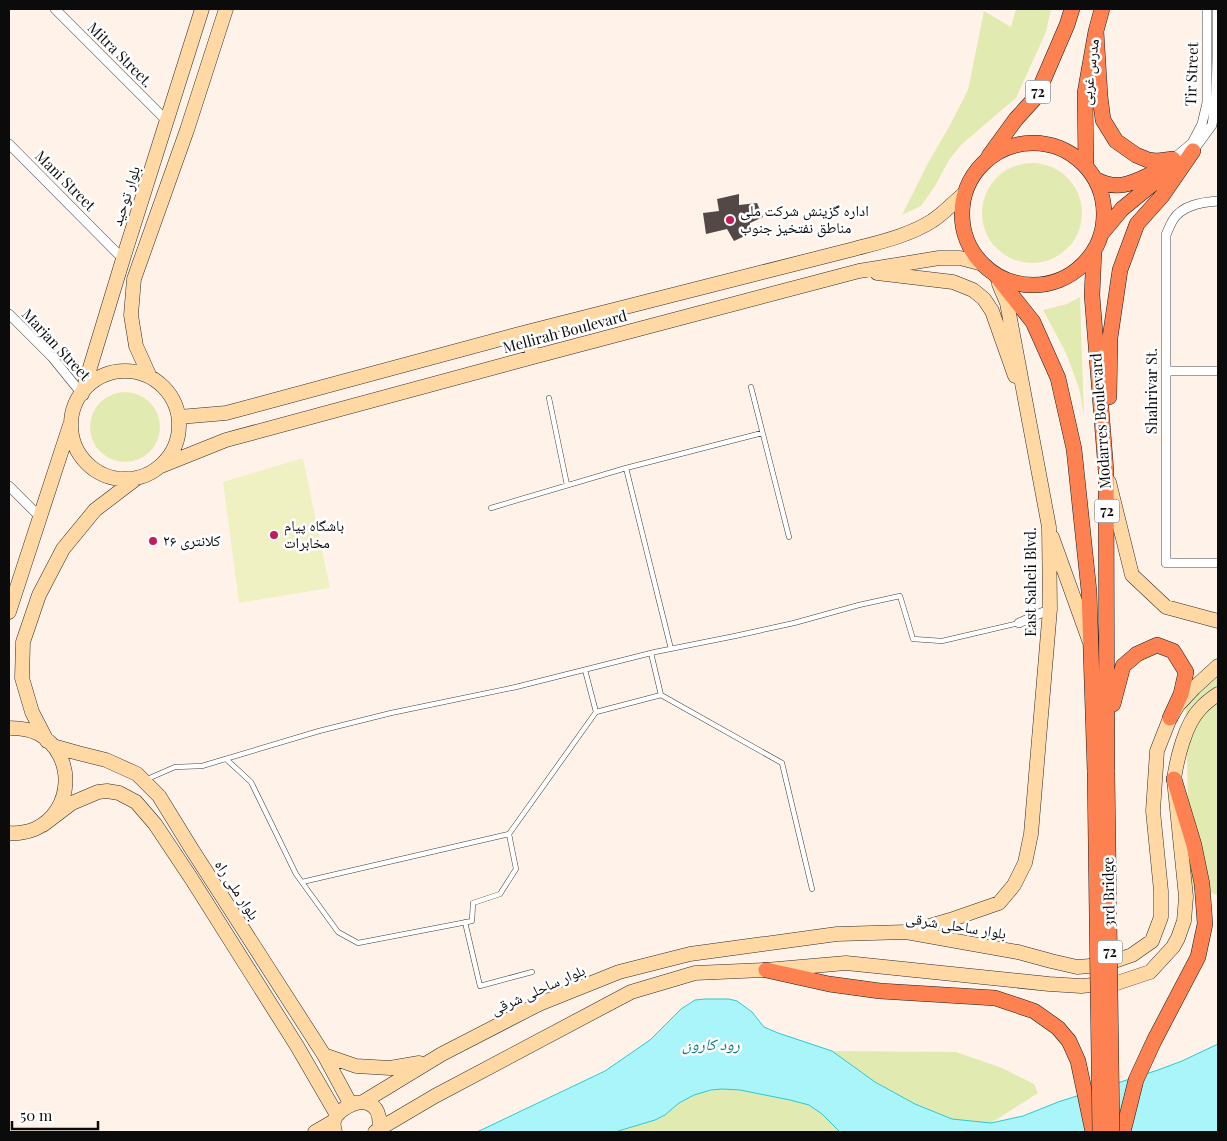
<svg xmlns="http://www.w3.org/2000/svg" width="1227" height="1141" viewBox="0 0 1227 1141" font-family="'Playfair Display','Noto Naskh Arabic',serif">
  <style>
    .green { fill: #e1ebb1 }
    .pitch { fill: #f0f1c3 }
    .water { fill: #aaf5f9; stroke: #2ec7d4 }
    .building { fill: #544847 }
    .lines { fill: none; stroke-linecap: round; stroke-linejoin: round }
    .service-casing { stroke: #3e3e3e; stroke-width: 5.5 }
    .minor-casing { stroke: #3e3e3e; stroke-width: 10 }
    .secondary-casing { stroke: #2d2d2d; stroke-width: 15 }
    .trunk-casing { stroke: #1c1c1c; stroke-width: 16 }
    .service { stroke: #fff; stroke-width: 4.5 }
    .minor { stroke: #fff; stroke-width: 9 }
    .secondary { stroke: #ffd8a4; stroke-width: 14 }
    .trunk { stroke: #fe8251; stroke-width: 15 }
    .trunk-bridge-casing { stroke: #1c1c1c; stroke-width: 16; stroke-linecap: butt }
    .trunk-bridge { stroke: #fe8251; stroke-width: 15 }
    .poi-dot { fill: #c11d59; stroke: #fff; stroke-width: 2 }
    .labels { text-anchor: middle; stroke-width: 5; stroke-linejoin: round; paint-order: stroke }
    .shield { fill: #fff; stroke: #545454; stroke-width: 1 }
    .shield-label { font-size: 14px; font-weight: bold; fill: #0b0b0b }
    .street-label { font-size: 15px; fill: #0b0b0b; stroke: #fff }
    .poi-label { font-size: 15px; fill: #0b0b0b; stroke: #fff; text-anchor: start }
    .water-label { font-size: 16px; font-style: italic; fill: #0f7d8c; stroke: #fff }
  </style>
  <rect width="100%" height="100%" fill="#fff3e9"/>
  <!-- green -->
  <path class="green" d="M1016 9H1051L1046 32 1016 98 962 144 949 160 935 186 921 206 902 215 928 163 949 127 968 90 984 11 1011 27Z
    M982 213a50 50 0 1 1 100 0a50 50 0 1 1-100 0Z
    M1080 297 1084 416 1079 388 1066 353 1043 310 1067 304Z
    M90 427a35 35 0 1 1 70 0a35 35 0 1 1-70 0Z
    M1218 675V895L1190 888 1185 677Z
    M832 1051 956 1052 1002 1068 1034 1084 1038 1093 991 1123 952 1119 915 1104 875 1082Z
    M722 1089 740 1090 790 1100 809 1105 822 1114 840 1132H615C631 1127 648 1123 663 1116 669 1113 673 1108 678 1103 690 1094 708 1091 722 1089Z"/>
  <!-- pitch -->
  <path class="pitch" d="M303 458 330 588 239 603 223 482Z"/>
  <!-- water -->
  <path class="water" d="M705 999H729L737 1001 752 1012 764 1027 778 1033 832 1051 875 1082 915 1104 952 1119 991 1123 1023 1116 1058 1102 1158 1070 1182 1061 1218 1044V1132H840L822 1114 809 1105 790 1100 740 1090 722 1089 711 1090 694 1095 679 1103 665 1115 655 1120 615 1132H477L605 1071 650 1040 681 1009 695 1000Z"/>
  <!-- building -->
  <path class="building" d="M739 194V205L757 203 763 217 750 223 749 234 734 241 727 229 706 234 703 213 719 211 717 199Z"/>
  <g class="lines">
    <defs>
      <path id="service" d="M751 387 789 537
        M549 398 567 485
        M626 468 671 649
        M491 508 626 468 762 433
        M651 653 661 695
        M585 670 596 712
        M226 759 251 782 296 874 338 932 358 943 472 921 473 903 500 894 516 869 509 834
        M145 780 175 767 202 766 319 731 391 713 516 687 655 652 735 636 794 623 859 605 900 596 913 639 942 641 1019 623
        M302 882 509 834 596 712 661 695 782 763 812 889
        M465 922 480 986 532 972"/>
      <path id="minor" d="M55 9 167 121
        M9 144 123 259
        M1193 151 1212 125 1216 98 1217 58V9
        M1173 159 1192 143 1202 124 1207 103V9
        M1218 201C1202 202 1182 205 1173 220 1170 225 1168 230 1166 235V563H1218
        M9 314 52 357 82 394
        M1166 371H1218
        M9 486 40 517
        M1019 623 1050 609"/>
      <path id="secondary" d="M877 273 953 282 973 290 984 299 992 311 1015 376
        M527 332 533 357
        M71 425a54 54 0 1 1 108 0a54 54 0 1 1-108 0Z
        M150 377 136 346 131 315 134 279 187 130 226 9
        M82 394 123 259 202 9
        M179 417 226 413 527 332 854 249C880 242 908 236 932 221 944 213 954 202 965 193
        M161 466 226 440 533 357 859 271 939 258H960L983 264
        M1109 482 1132 575 1166 607 1218 621
        M1052 537 1089 640
        M9 612 70 425
        M9 728C19 728 30 729 39 734 76 755 74 811 35 829 27 832 18 834 9 833
        M47 741 32 712 22 678 23 642 39 595 63 549 95 510 137 478
        M53 746 78 753 106 760 137 774 159 796 191 848 324 1055 351 1105
        M43 825 72 803 98 792 107 791 119 793 136 802 155 824 191 878 297 1046 337 1115
        M909 932 950 920 999 903 1014 885 1025 863 1031 834 1050 609 1049 527 1007 303 999 284
        M324 1055 356 1066 390 1068 419 1063
        M363 1102 442 1054 539 1004 619 972 690 954 837 934 906 932 1018 952 1051 961 1077 967 1103 965 1132 955 1152 941 1161 917V891L1153 811 1157 751 1170 718 1178 705 1194 688 1218 666
        M379 1129 435 1096 631 992 695 973 766 970 846 963 1049 984 1081 986 1117 983 1150 972 1173 947 1178 938 1184 921 1186 897 1174 779C1177 759 1185 724 1200 709 1205 703 1212 698 1218 694
        M315 1132 334 1121
        M335 1132C334 1128 333 1125 334 1121 335 1116 338 1114 341 1111 360 1095 383 1101 379 1129L375 1132"/>
      <path id="trunk" d="M1096 31 1100 96 1103 120 1116 141 1136 155 1148 160 1157 161 1173 159
        M962 214a71 71 0 1 1 142 0a71 71 0 1 1-142 0Z
        M989 156 1016 119 1036 97 1067 25 1072 9
        M1086 167 1085 93 1096 31 1102 9
        M1095 179C1120 193 1135 181 1158 171L1162 168
        M1102 233 1122 209 1178 163
        M1094 251 1092 295 1106 471 1107 772
        M995 274 1033 322 1058 378 1074 449 1089 591 1095 772
        M1109 397 1110 338 1120 270 1137 224 1162 196 1193 151
        M1113 704 1123 666 1137 654 1157 645 1173 651 1186 672 1181 694 1170 718
        M766 970 829 984 880 991 995 998 1034 1011 1058 1028 1069 1041 1078 1061 1093 1132
        M1123 1132 1136 1080 1154 1041 1198 957 1205 924 1202 884 1194 845 1174 779"/>
    </defs>
    <!-- service casing -->
    <use href="#service" class="service-casing"/>
    <!-- minor casing -->
    <use href="#minor" class="minor-casing"/>
    <!-- secondary casing -->
    <use href="#secondary" class="secondary-casing"/>
    <!-- trunk casing -->
    <use href="#trunk" class="trunk-casing"/>
    <!-- service -->
    <use href="#service" class="service"/>
    <!-- minor -->
    <use href="#minor" class="minor"/>
    <!-- secondary -->
    <use href="#secondary" class="secondary"/>
    <!-- trunk -->
    <use href="#trunk" class="trunk"/>
    <defs>
      <path id="trunk-bridge" d="M1095 772 1100 1132
        M1107 772 1112 1132"/>
    </defs>
    <!-- trunk-bridge casing -->
    <use href="#trunk-bridge" class="trunk-bridge-casing"/>
    <!-- trunk-bridge -->
    <use href="#trunk-bridge" class="trunk-bridge"/>
  </g>
  <!-- markers -->
  <g class="poi-dot">
    <circle cx="730" cy="220" r="5"/>
    <circle cx="274" cy="535" r="5"/>
    <circle cx="153" cy="541" r="5"/>
  </g>
  <g class="labels">
    <!-- shield labels -->
    <g class="shield">
      <rect x="1025.5" y="80.5" width="25" height="23" rx="4"/>
      <rect x="1094.5" y="499.5" width="25" height="23" rx="4"/>
      <rect x="1097.5" y="940.5" width="25" height="23" rx="4"/>
    </g>
    <g class="shield-label">
      <text x="1038" y="97">72</text>
      <text x="1107" y="516">72</text>
      <text x="1110" y="957">72</text>
    </g>
    <!-- street labels -->
    <g class="street-label">
      <text transform="translate(120 55) rotate(45)" y="5">Mitra Street.</text>
      <text transform="translate(1090 72) rotate(-83)" y="5">مدرس غربی</text>
      <text transform="translate(1192 74) rotate(-88)" y="5">Tir Street</text>
      <text transform="translate(65 181) rotate(45)" y="5">Mani Street</text>
      <text transform="translate(126 196) rotate(-72)" y="5">بلوار توحید</text>
      <text transform="translate(565 332) rotate(-15)" y="5">Mellirah Boulevard</text>
      <text transform="translate(56 345) rotate(47)" y="5">Marjan Street</text>
      <text transform="translate(1152 391) rotate(-90)" y="5">Shahrivar St.</text>
      <text transform="translate(1101 421) rotate(-94)" y="5">Modarres Boulevard</text>
      <text transform="translate(1031 582) rotate(-90)" y="5">East Saheli Blvd.</text>
      <text transform="translate(237 890) rotate(57)" y="5">بلوار ملی راه</text>
      <text transform="translate(1109 892) rotate(-91)" y="5">3rd Bridge</text>
      <text transform="translate(956 926) rotate(9)" y="5">بلوار ساحلی شرقی</text>
      <text transform="translate(538 990) rotate(-24)" y="5">بلوار ساحلی شرقی</text>
    </g>
    <!-- poi labels -->
    <g class="poi-label">
      <text x="740" y="216">اداره گزینش شرکت ملی<tspan x="740" dy="17">مناطق نفتخیز جنوب</tspan></text>
      <text x="284" y="531">باشگاه پیام<tspan x="284" dy="17">مخابرات</tspan></text>
      <text x="163" y="546">کلانتری ۲۶</text>
    </g>
    <!-- water labels -->
    <g class="water-label">
      <text x="711" y="1050">رود کارون</text>
    </g>
  </g>
  <!-- border -->
  <rect width="1227" height="1141" fill="none" stroke="#0b0b0b" stroke-width="20"/>
  <!-- scale -->
  <path d="M12 1121v8h86v-8" fill="none" stroke="#0b0b0b" stroke-width="2.5"/>
  <text x="20" y="1121" font-size="15" fill="#0b0b0b" stroke="#ffffff" stroke-width="4" paint-order="stroke">50 m</text>
</svg>
